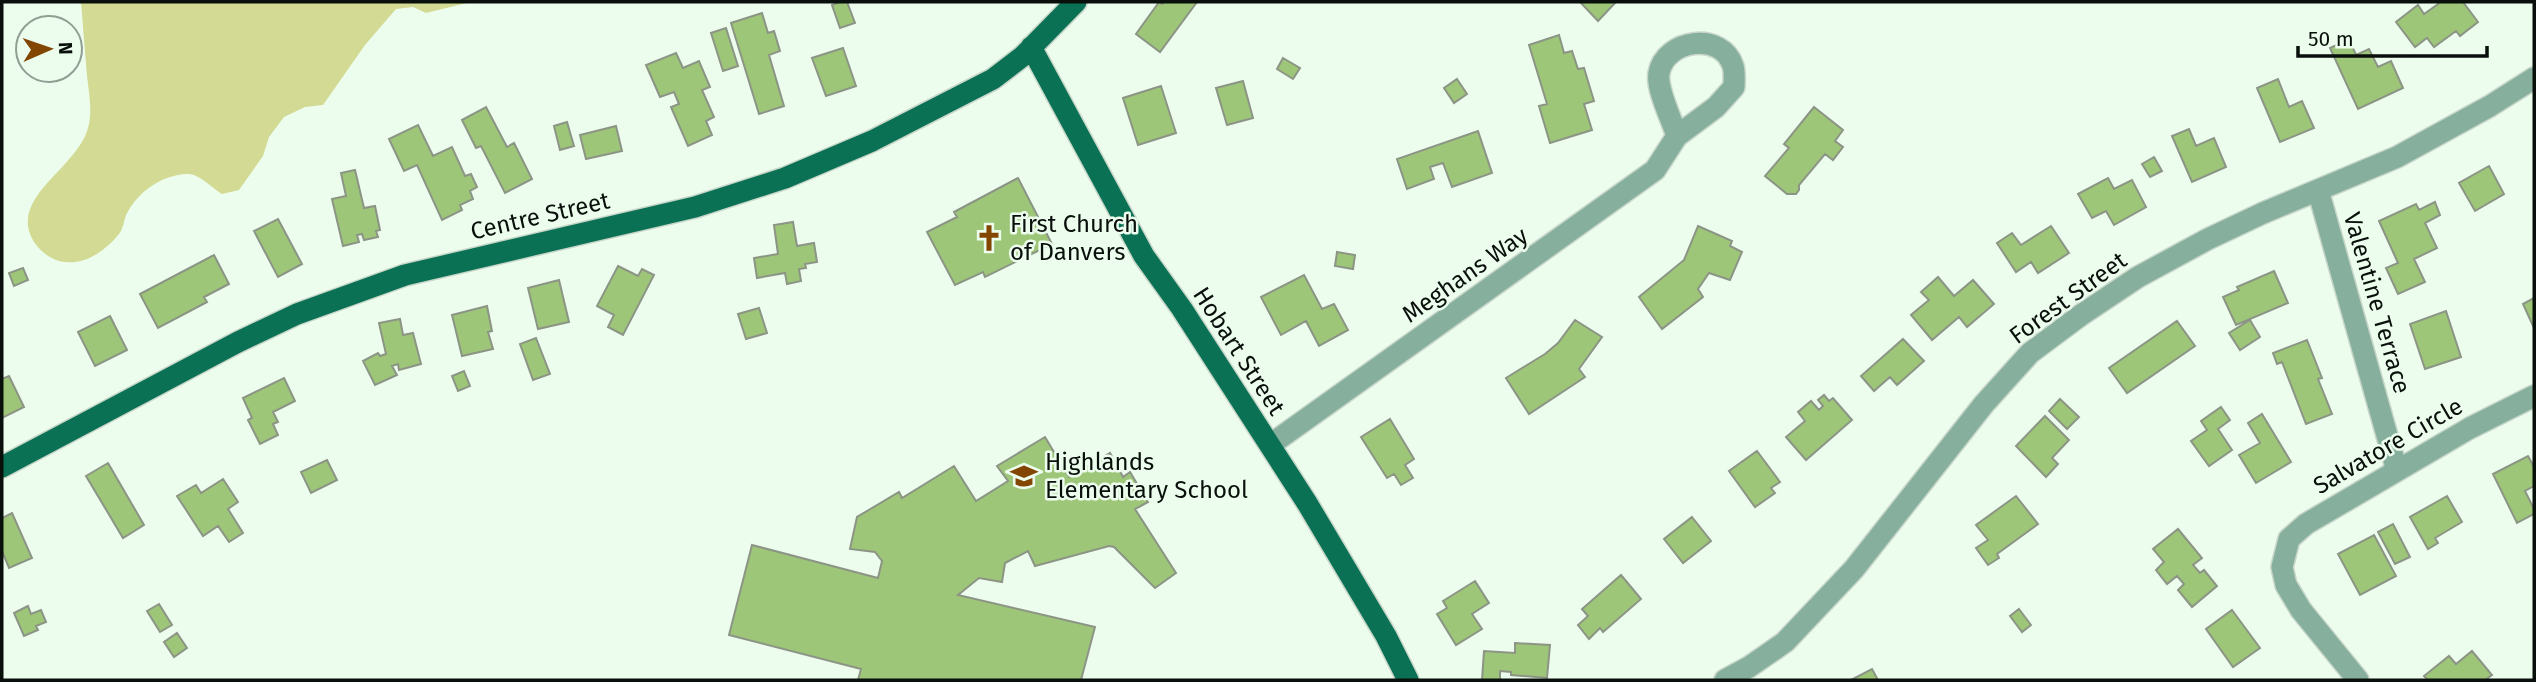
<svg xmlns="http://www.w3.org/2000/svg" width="2536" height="682" viewBox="0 0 2536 682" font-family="'Fira Sans',sans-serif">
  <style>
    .green { fill: #d3da94 }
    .building { fill: #9ec678; stroke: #8c9585; stroke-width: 2 }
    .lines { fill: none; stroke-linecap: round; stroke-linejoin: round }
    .minor-casing { stroke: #c8d7ca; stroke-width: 24 }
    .major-casing { stroke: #c8d7ca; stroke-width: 24 }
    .minor { stroke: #86af9d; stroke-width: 21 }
    .major { stroke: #0b7154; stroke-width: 21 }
    .labels { text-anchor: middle; stroke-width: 5; stroke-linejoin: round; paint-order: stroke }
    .street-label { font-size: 24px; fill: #090f0a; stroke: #ecfdee }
    .poi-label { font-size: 24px; fill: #090f0a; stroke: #ecfdee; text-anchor: start }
  </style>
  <rect width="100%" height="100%" fill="#ecfdee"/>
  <!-- green -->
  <path class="green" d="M81 2H471L426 13 413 7 396 9 365 45 323 105 305 107 284 117 269 137 263 156 239 190 222 194C214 189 205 180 196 176 189 172 177 175 170 177 151 183 135 197 126 215 124 221 123 229 119 234 104 252 83 267 59 261 49 258 40 251 34 242 6 196 81 168 89 124 92 108 89 93 87 76 85 52 83 27 81 2Z"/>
  <!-- building -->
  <path class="building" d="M840 2H847L855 23 840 28 832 5Z
    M1159 2 1162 4 1164 2H1197L1160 52 1136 34Z
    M1580 2H1616L1598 21Z
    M2441 2H2463L2478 22 2460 36 2456 31 2434 47 2427 38 2415 47 2396 22 2418 5 2424 14Z
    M762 13 768 33 774 31 780 51 769 55 784 106 759 114 731 23Z
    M726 28 738 66 723 71 711 33Z
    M1559 35 1564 53 1572 51 1578 69 1584 68 1594 101 1584 104 1592 130 1550 143 1539 106 1547 104 1529 45Z
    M2349 39 2356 55 2369 49 2378 67 2391 61 2403 88 2358 109 2330 48Z
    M843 48 856 86 826 96 812 58Z
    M676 53 683 68 699 61 710 87 702 90 714 117 706 121 712 135 688 146 671 107 679 104 674 92 660 97 646 65Z
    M1283 58 1300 68 1293 79 1277 69Z
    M1457 79 1467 94 1454 103 1444 88Z
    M2278 79 2289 107 2302 101 2314 128 2280 142 2257 88Z
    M1243 81 1253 118 1227 125 1216 88Z
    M1161 86 1176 133 1138 145 1123 98Z
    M486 107 507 147 514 143 532 179 505 193 481 146 476 148 462 120Z
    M1814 107 1843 130 1835 141 1843 147 1833 160 1825 154 1799 185V190L1796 194H1787L1765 176 1789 148 1784 144Z
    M567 122 574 146 560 150 554 126Z
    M418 125 433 156 452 147 465 176 471 174 477 187 470 191 473 199 460 205 462 210 442 220 417 165 404 171 389 139Z
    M616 126 622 151 586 159 580 135Z
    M2189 129 2196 146 2214 138 2226 167 2192 182 2172 136Z
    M1478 131 1492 173 1452 187 1443 163 1430 167 1434 179 1407 189 1397 159Z
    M2154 157 2162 171 2150 177 2142 164Z
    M2489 166 2504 194 2475 211 2459 183Z
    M355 170 364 208 375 206 380 230 376 231 378 237 364 240 362 234 357 235 359 242 343 246 332 199 346 196 341 173Z
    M1018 178 1052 244 985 277 983 272 955 285 927 232 957 217 954 212Z
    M2108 178 2114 189 2132 180 2146 207 2114 225 2106 211 2092 218 2078 194Z
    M2435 202 2440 215 2425 223 2437 248 2414 259 2425 282 2398 294 2386 268 2398 263 2379 221 2416 204 2419 210Z
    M278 219 302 264 278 277 254 231Z
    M793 222 797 246 814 243 817 262 805 264 806 268 799 269 801 281 787 284 785 273 757 278 754 258 778 254 774 225Z
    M1698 226 1732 241 1730 246 1742 252 1730 280 1709 273 1698 289 1703 297 1662 329 1639 297 1684 260Z
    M2051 226 2069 253 2038 273 2031 262 2016 272 1997 243 2012 233 2021 245Z
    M1337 252 1355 255 1353 269 1335 266Z
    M214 255 229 284 204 297 207 302 158 328 140 294Z
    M618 266 638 276 642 269 654 275 623 335 608 327 614 315 597 306Z
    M23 268 28 280 14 286 9 273Z
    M2274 271 2288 303 2236 325 2223 297 2239 290 2237 287Z
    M1304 275 1322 309 1334 304 1348 330 1319 346 1306 321 1281 335 1261 297Z
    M1938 277 1954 296 1973 280 1994 304 1967 327 1959 317 1932 340 1911 315 1929 300 1921 292Z
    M559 280 569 322 538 329 528 288Z
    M2534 298V328L2523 304Z
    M487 306 492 331 488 332 493 349 462 356 452 315Z
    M759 308 767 333 746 339 738 314Z
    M2446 311 2461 357 2425 369 2410 324Z
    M110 316 127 350 95 366 78 332Z
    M400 319 403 335 413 333 421 364 399 370 398 364 392 366 397 375 375 385 363 361 378 353 380 356 386 354 379 323Z
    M1575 320 1602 337 1579 369 1585 377 1529 414 1506 378 1545 354 1558 343Z
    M2250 320 2260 337 2240 350 2229 333Z
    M2177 321 2195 346 2127 393 2109 368Z
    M536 338 550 374 533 380 520 344Z
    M1903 339 1924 361 1897 385 1890 377 1874 391 1861 376Z
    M2307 340 2322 378 2318 379 2332 414 2306 424 2282 362 2277 364 2273 353Z
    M464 371 470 386 458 391 452 376Z
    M9 376 24 407 2 418V379Z
    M284 378 295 401 273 412 278 422 273 424 278 435 260 444 248 420 252 418 243 398Z
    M1824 395 1829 401 1833 398 1852 420 1806 460 1786 437 1805 421 1798 412 1811 401 1819 410 1823 406 1818 400Z
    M2060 399 2079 417 2067 429 2049 411Z
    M2221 407 2230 420 2218 429 2232 450 2209 466 2191 441 2207 430 2201 421Z
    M2262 414 2291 462 2256 483 2239 455 2260 443 2248 423Z
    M2045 416 2069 440 2052 458 2058 464 2046 477 2016 446Z
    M1390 419 1414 459 1405 465 1413 478 1401 485 1394 474 1387 478 1361 437Z
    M1045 437 1069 477 1110 453 1123 477 1130 472 1148 502 1135 509 1176 573 1155 588 1114 547 1109 546 1035 566 1028 551 1005 563 1002 582 979 578 958 595 1095 627 1081 680H858L861 669 729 635 752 545 878 578 882 561 875 552 850 549 857 517 899 492 902 498 954 466 976 501 1008 481 997 466Z
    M1757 451 1780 482 1771 488 1775 493 1755 507 1729 471Z
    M2528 456 2534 467V486L2525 491 2534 509V514L2517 523 2493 474Z
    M327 460 337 480 311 493 301 472Z
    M108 463 144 525 123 538 86 476Z
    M223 479 238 502 228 509 243 533 229 542 218 526 203 536 177 496 196 485 201 493Z
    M2016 496 2038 524 1997 554 1999 558 1988 565 1976 548 1988 540 1976 525Z
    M2447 496 2462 522 2435 538 2438 543 2428 549 2410 517Z
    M12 513 32 558 9 568 2 551V518Z
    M1692 517 1711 541 1683 563 1664 539Z
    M2393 524 2410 557 2395 564 2378 532Z
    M2178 529 2202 558 2193 565 2200 573 2204 570 2217 586 2192 607 2178 590 2184 584 2177 576 2167 584 2156 570 2164 562 2153 549Z
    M2374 535 2396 576 2360 595 2338 554Z
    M1621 575 1641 599 1603 632 1600 628 1589 639 1578 625 1588 616 1582 609Z
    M1475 581 1489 603 1472 614 1482 629 1456 645 1437 614 1447 608 1443 601Z
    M159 604 172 625 160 632 147 611Z
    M28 606 31 614 41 610 46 622 36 626 38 630 24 636 14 613Z
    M2019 609 2031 625 2022 632 2010 616Z
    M2232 610 2260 648 2233 667 2206 629Z
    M177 633 187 648 174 657 164 642Z
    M1515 643 1550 645 1547 678 1511 675V672L1500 671V680H1482L1484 651 1515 653Z
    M2472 651 2492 675 2485 680H2428L2424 676 2449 656 2456 664Z
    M1872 669 1878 680H1851Z"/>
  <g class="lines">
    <defs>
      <path id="minor" d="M2318 190 2397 471
        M1270 445 1655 170 1677 136 1716 107 1734 87C1734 81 1735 72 1733 66 1722 31 1665 39 1659 73 1656 89 1672 120 1677 136
        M1725 680 1749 667 1785 642 1854 569 1984 404 2030 353 2081 315 2138 277 2208 239 2263 213 2397 157 2490 106 2534 78
        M2358 680 2301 610 2286 585 2282 567 2289 539 2306 524 2470 428 2534 396"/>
      <path id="major" d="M1031 47 1144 256 1182 309 1307 503 1386 636 1408 680
        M2 467 238 342 297 314 405 275 695 207 785 178 872 141 993 79 1023 56 1076 2"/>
    </defs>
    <!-- minor casing -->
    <use href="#minor" class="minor-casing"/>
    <!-- major casing -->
    <use href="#major" class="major-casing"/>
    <!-- minor -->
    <use href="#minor" class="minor"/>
    <!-- major -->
    <use href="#major" class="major"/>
  </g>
  <!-- icons -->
  <defs>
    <symbol id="church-bare" viewBox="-9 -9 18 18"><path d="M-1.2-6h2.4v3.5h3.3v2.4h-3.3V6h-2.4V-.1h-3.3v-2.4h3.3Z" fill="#824502" stroke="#ecfdee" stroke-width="2.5" paint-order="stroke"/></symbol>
    <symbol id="school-bare" viewBox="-9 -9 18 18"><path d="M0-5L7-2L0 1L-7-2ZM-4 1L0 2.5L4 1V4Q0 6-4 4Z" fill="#824502" stroke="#ecfdee" stroke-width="2.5" paint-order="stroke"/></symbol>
  </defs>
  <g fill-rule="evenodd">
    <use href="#church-bare" x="970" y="219" width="38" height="38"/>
    <use href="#school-bare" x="1005" y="457" width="38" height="38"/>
  </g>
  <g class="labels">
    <!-- street labels -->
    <g class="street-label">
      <text transform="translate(540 216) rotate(-13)" y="8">Centre Street</text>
      <text transform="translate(1465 275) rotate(-35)" y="8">Meghans Way</text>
      <text transform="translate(2068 298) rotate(-36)" y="8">Forest Street</text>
      <text transform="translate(2377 303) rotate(74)" y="8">Valentine Terrace</text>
      <text transform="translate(1239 351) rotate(57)" y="8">Hobart Street</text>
      <text transform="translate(2388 446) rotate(-30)" y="8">Salvatore Circle</text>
    </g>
    <!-- poi labels -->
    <g class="poi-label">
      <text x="1010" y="232">First Church<tspan x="1010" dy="28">of Danvers</tspan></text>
      <text x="1045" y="470">Highlands<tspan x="1045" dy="28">Elementary School</tspan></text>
    </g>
  </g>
  <!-- border -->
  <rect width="2536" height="682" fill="none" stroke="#090f0a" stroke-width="7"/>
  <!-- north arrow -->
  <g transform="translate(49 49) rotate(88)"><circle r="33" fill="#ecfdee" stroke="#919e93" stroke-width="2"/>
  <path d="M0-5L12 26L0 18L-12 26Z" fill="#824502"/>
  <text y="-10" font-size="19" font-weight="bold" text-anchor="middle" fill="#090f0a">N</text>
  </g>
  <!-- scale -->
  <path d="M2298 46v10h189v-10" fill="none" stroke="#090f0a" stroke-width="3.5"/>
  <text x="2308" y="46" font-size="21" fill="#090f0a" stroke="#ecfdee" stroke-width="5" paint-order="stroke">50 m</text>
</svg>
